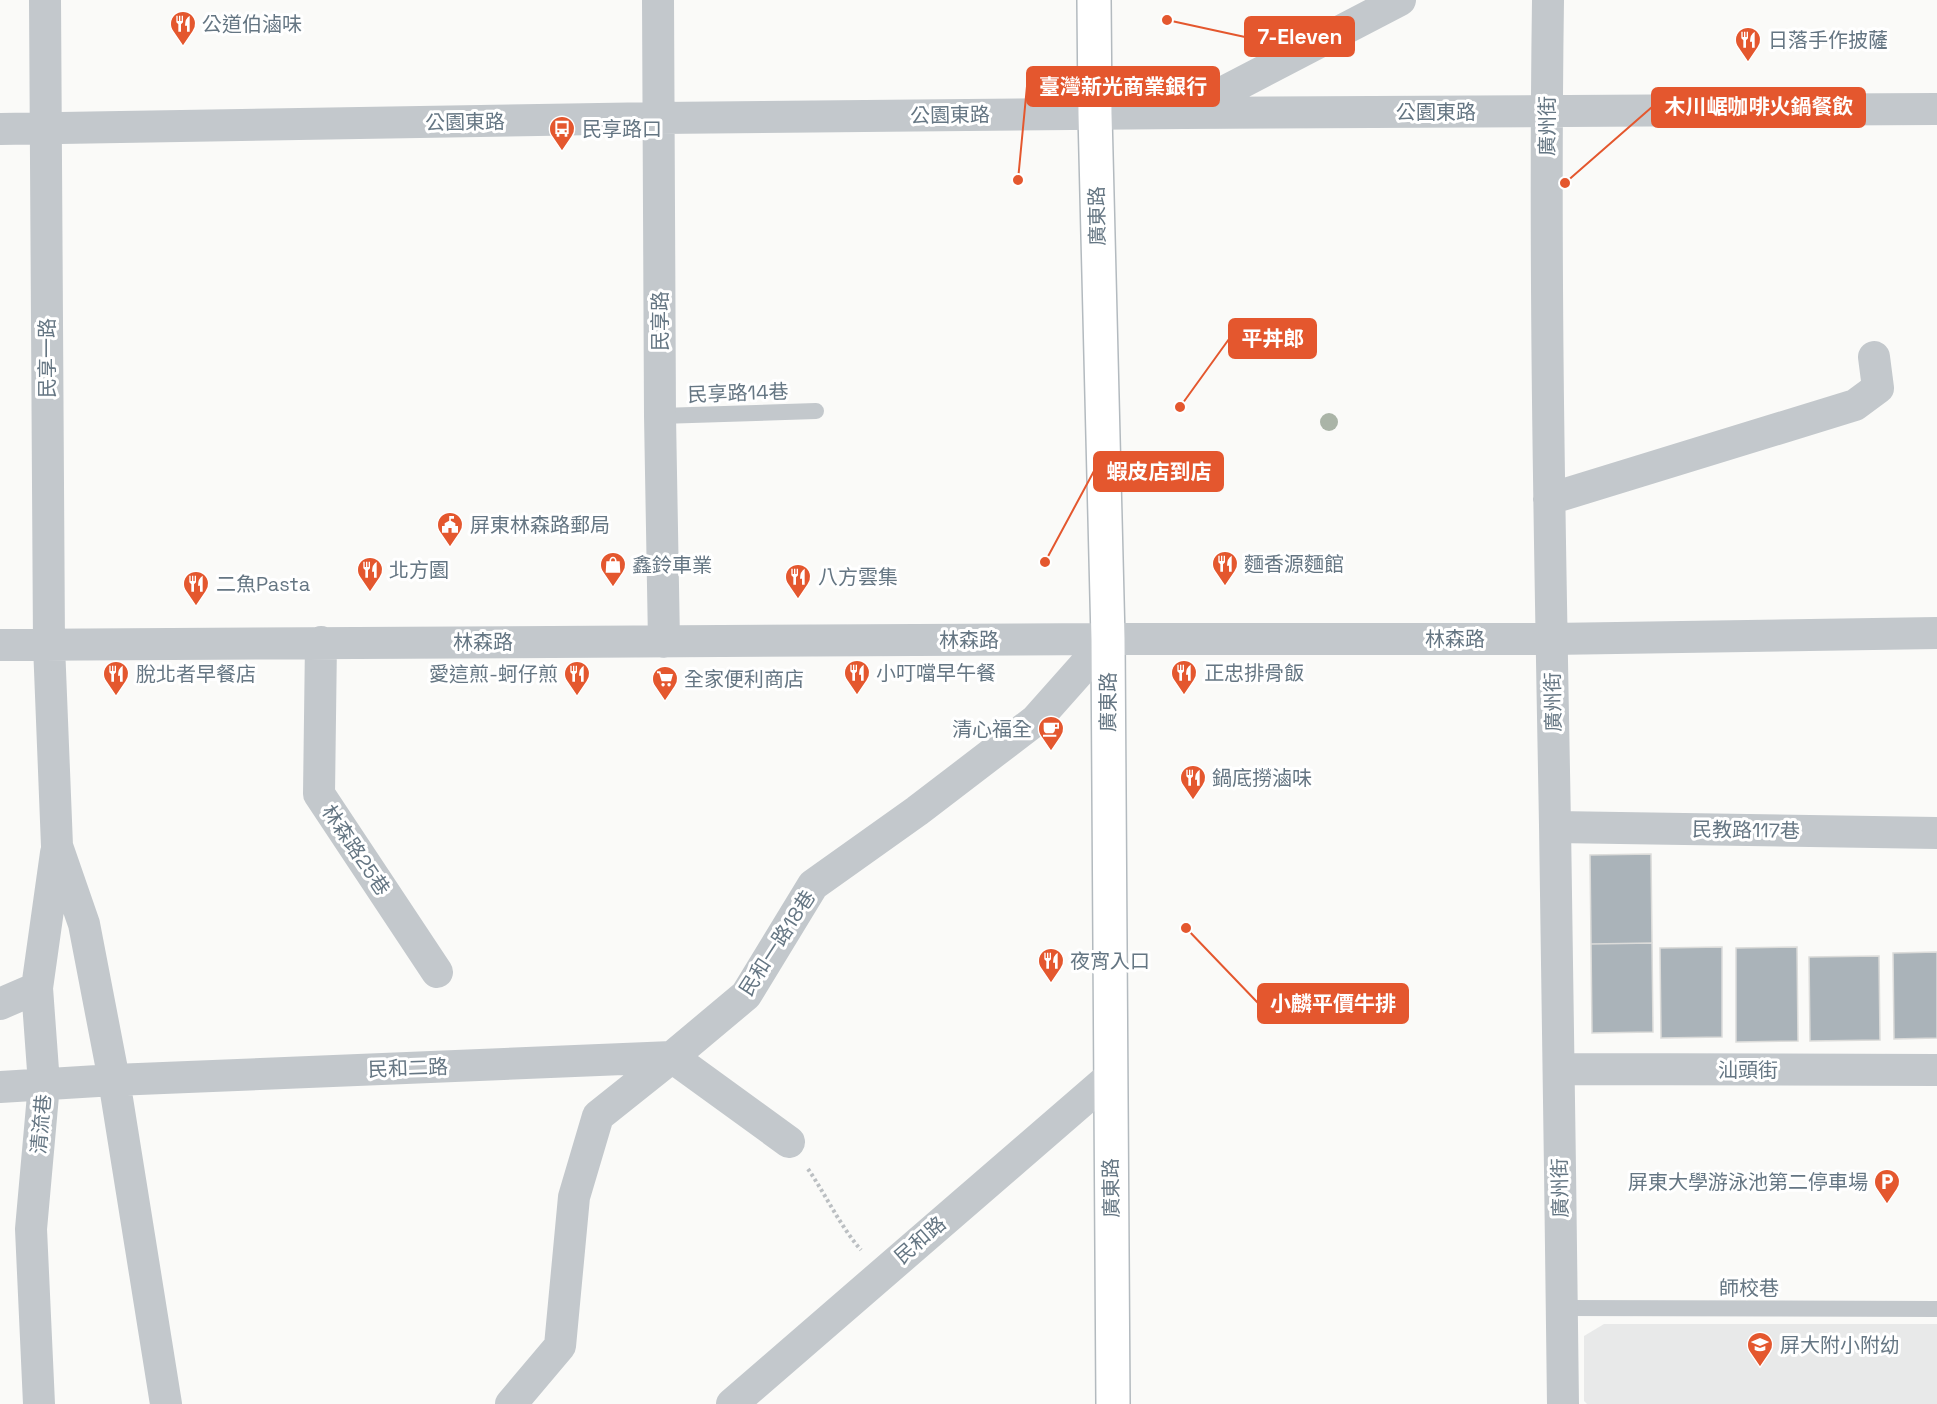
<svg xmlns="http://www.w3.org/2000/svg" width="1937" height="1404" viewBox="0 0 1937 1404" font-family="'Space Grotesk','Noto Sans TC',sans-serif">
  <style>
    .built { fill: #e8e9e9 }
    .building { fill: #aab3b9; stroke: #dcdcda; stroke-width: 1.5 }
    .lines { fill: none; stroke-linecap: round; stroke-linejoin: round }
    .secondary-casing { stroke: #b3babf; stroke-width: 36 }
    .path { stroke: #bbbfc2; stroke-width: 4; stroke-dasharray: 3 3; stroke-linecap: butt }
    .lane { stroke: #c3c8cc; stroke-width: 16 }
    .street { stroke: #c3c8cc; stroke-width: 32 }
    .secondary { stroke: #fff; stroke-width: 33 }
    .tree { fill: #aab4a7 }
    .labels { text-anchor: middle; stroke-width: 6; stroke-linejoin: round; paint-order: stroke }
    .poi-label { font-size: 20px; fill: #657683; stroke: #fff; text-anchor: start }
    .street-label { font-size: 20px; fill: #657683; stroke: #fff }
    .leader { fill: none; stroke: #e4572e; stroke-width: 2 }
    .callout-dot { fill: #e4572e; stroke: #fff; stroke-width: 2 }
    .callout { fill: #e4572e; stroke: #e4572e; stroke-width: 2 }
    .callout-label { font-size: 21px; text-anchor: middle; font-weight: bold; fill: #fff }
  </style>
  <rect width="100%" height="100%" fill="#fafaf8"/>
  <!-- built -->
  <path class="built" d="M1604 1324H1937V1404H1587L1584 1401V1336Z"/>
  <!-- building -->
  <path class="building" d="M1651 854 1652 943 1591 944 1590 855Z
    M1652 943 1653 1032 1592 1033 1591 944Z
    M1722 947V1037L1661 1038 1660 948Z
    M1797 947 1798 1041 1736 1042V948Z
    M1937 952V1038L1894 1039 1893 953Z
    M1879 956 1880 1040 1810 1041 1809 957Z"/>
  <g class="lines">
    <defs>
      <path id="secondary" d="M1094 0 1095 114 1108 639 1113 1404"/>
    </defs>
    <!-- secondary casing -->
    <use href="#secondary" class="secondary-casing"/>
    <!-- path -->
    <path class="path" d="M808 1169C826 1195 840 1226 861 1250"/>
    <!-- lane -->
    <path class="lane" d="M660 416 816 411
      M1562 1308 1937 1309"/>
    <!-- street -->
    <path class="street" d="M45 0 49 645 57 846 84 924 114 1080 166 1404
      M658 0 660 416 664 642
      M1548 0C1544 275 1550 550 1555 825 1559 1018 1560 1211 1563 1404
      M1189 110 1400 0
      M0 129 659 118 1183 113 1937 109
      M1549 499 1855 405 1878 388 1874 357
      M321 642 319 794 437 972
      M0 645 1108 639H1551L1937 633
      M1556 827 1937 833
      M0 1004 37 988
      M1559 1069 1937 1070
      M0 1087 114 1080 672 1057 789 1142
      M39 1404 31 1229 44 1084 37 988 56 853
      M511 1404 560 1346 574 1197 598 1116 672 1057 746 995 813 885 917 811 1036 720 1108 639
      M732 1404 1110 1077"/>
    <!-- secondary -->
    <use href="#secondary" class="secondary"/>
  </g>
  <!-- trees -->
  <circle class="tree" cx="1329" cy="422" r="9"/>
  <!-- icons -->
  <defs>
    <symbol id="restaurant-pin" viewBox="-11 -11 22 30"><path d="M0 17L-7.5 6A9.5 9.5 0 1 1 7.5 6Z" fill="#e4572e" stroke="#fff"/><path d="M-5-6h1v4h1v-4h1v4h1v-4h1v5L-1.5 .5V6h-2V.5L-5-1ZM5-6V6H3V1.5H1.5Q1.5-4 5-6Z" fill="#fff"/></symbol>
    <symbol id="bus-pin" viewBox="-11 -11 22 30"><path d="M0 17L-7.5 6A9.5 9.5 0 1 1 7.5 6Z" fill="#e4572e" stroke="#fff"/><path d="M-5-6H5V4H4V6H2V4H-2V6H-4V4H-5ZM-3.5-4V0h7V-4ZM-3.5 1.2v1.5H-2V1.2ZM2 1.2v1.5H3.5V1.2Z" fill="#fff"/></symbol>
    <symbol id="civic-pin" viewBox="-11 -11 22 30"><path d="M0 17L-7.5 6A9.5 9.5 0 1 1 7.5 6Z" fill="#e4572e" stroke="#fff"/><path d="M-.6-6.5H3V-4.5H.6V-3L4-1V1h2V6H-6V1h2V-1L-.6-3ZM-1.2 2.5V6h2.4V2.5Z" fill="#fff"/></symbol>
    <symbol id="shop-pin" viewBox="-11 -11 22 30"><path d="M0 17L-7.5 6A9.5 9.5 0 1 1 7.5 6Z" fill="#e4572e" stroke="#fff"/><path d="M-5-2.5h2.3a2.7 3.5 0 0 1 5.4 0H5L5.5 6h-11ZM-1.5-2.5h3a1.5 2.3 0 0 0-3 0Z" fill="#fff"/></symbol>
    <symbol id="supermarket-pin" viewBox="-11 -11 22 30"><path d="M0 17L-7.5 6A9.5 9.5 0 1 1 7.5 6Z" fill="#e4572e" stroke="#fff"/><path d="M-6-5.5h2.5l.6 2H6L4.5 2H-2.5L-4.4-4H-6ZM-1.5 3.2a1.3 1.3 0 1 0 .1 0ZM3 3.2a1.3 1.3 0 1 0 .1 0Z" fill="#fff"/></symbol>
    <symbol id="cafe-pin" viewBox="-11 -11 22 30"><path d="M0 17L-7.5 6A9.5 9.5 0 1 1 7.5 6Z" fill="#e4572e" stroke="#fff"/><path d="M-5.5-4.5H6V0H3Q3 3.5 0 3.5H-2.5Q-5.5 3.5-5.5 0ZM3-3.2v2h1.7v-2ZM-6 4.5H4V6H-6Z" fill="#fff"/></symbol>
    <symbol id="parking-pin" viewBox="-11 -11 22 30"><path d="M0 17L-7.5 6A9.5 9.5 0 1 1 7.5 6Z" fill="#e4572e" stroke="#fff"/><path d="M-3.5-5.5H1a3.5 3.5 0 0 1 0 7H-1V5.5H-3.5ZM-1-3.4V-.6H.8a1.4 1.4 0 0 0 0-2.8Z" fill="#fff"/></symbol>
    <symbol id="school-pin" viewBox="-11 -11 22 30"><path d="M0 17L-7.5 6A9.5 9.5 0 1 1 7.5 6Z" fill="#e4572e" stroke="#fff"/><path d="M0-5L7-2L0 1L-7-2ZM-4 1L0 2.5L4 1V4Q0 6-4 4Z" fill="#fff"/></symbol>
  </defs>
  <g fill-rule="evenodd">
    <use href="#restaurant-pin" x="168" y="9" width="30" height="40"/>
    <use href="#restaurant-pin" x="1733" y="25" width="30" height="40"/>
    <use href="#bus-pin" x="547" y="114" width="30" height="40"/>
    <use href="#civic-pin" x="435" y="510" width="30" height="40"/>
    <use href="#restaurant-pin" x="1210" y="549" width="30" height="40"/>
    <use href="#shop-pin" x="598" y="550" width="30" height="40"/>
    <use href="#restaurant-pin" x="355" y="555" width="30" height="40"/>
    <use href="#restaurant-pin" x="783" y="562" width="30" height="40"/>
    <use href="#restaurant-pin" x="181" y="569" width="30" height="40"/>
    <use href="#restaurant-pin" x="842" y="658" width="30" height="40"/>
    <use href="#restaurant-pin" x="1169" y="658" width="30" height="40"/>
    <use href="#restaurant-pin" x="101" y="659" width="30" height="40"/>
    <use href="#restaurant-pin" x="562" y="659" width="30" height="40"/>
    <use href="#supermarket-pin" x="650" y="664" width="30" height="40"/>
    <use href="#cafe-pin" x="1036" y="714" width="30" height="40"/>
    <use href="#restaurant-pin" x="1178" y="763" width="30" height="40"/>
    <use href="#restaurant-pin" x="1036" y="946" width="30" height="40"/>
    <use href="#parking-pin" x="1872" y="1167" width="30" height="40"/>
    <use href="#school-pin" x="1745" y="1330" width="30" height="40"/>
  </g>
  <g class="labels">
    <!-- poi labels -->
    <g class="poi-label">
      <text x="202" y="31">公道伯滷味</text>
      <text x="1768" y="47">日落手作披薩</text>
      <text x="582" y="136">民享路口</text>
      <text x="470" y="532">屏東林森路郵局</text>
      <text x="1244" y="571">麵香源麵館</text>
      <text x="632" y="572">鑫鈴車業</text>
      <text x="389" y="577">北方園</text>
      <text x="818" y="584">八方雲集</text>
      <text x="216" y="591">二魚Pasta</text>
      <text x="876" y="680">小叮噹早午餐</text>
      <text x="1204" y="680">正忠排骨飯</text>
      <text x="136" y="681">脫北者早餐店</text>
      <text x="558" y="681" text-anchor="end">愛這煎-蚵仔煎</text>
      <text x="684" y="686">全家便利商店</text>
      <text x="1032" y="736" text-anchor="end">清心福全</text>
      <text x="1212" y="785">鍋底撈滷味</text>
      <text x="1070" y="968">夜宵入口</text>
      <text x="1868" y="1189" text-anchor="end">屏東大學游泳池第二停車場</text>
      <text x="1780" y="1352">屏大附小附幼</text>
    </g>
    <!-- street labels -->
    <g class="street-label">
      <text x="1436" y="119">公園東路</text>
      <text transform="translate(950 115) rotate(-1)" y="7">公園東路</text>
      <text transform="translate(465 122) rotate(-1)" y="7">公園東路</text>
      <text transform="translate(1547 126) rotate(-90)" y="7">廣州街</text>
      <text transform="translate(1097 216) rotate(-91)" y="7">廣東路</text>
      <text transform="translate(660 321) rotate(-90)" y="7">民享路</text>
      <text transform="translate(47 358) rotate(-90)" y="7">民享一路</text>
      <text transform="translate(738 393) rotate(-2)" y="7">民享路14巷</text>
      <text x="1455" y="646">林森路</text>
      <text x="969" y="647">林森路</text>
      <text x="483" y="649">林森路</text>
      <text transform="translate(1108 702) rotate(-90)" y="7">廣東路</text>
      <text transform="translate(1553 702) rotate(-91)" y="7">廣州街</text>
      <text transform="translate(1746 830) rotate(1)" y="7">民教路117巷</text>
      <text transform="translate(356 850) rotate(56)" y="7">林森路25巷</text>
      <text transform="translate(777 943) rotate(-57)" y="7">民和一路18巷</text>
      <text transform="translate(408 1068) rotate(-2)" y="7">民和二路</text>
      <text x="1748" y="1077">汕頭街</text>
      <text transform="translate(41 1124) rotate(-85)" y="7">清流巷</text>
      <text transform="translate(1111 1188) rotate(-91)" y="7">廣東路</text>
      <text transform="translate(1560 1188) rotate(-91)" y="7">廣州街</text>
      <text transform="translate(920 1240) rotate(-41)" y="7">民和路</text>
      <text x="1749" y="1295">師校巷</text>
    </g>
  </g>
  <!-- callouts -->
  <path class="leader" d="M1167 20L1245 37M1018 180L1027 86M1565 183L1652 107M1180 407L1229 339M1045 562L1094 471M1186 928L1258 1003"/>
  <g class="callout-dot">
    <circle cx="1167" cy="20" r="6"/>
    <circle cx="1018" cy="180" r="6"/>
    <circle cx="1565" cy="183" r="6"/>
    <circle cx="1180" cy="407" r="6"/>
    <circle cx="1045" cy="562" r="6"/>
    <circle cx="1186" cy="928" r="6"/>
  </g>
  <g class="callout">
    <rect x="1245" y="17" width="109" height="39" rx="6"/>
    <rect x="1027" y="67" width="192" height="39" rx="6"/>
    <rect x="1652" y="88" width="213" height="39" rx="6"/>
    <rect x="1229" y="319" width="87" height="39" rx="6"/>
    <rect x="1094" y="452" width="129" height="39" rx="6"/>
    <rect x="1258" y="984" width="150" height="39" rx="6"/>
  </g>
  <g class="callout-label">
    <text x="1300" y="44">7-Eleven</text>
    <text x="1123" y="94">臺灣新光商業銀行</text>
    <text x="1759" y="114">木川崌咖啡火鍋餐飲</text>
    <text x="1273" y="346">平丼郎</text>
    <text x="1159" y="479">蝦皮店到店</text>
    <text x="1333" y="1011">小麟平價牛排</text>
  </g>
</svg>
